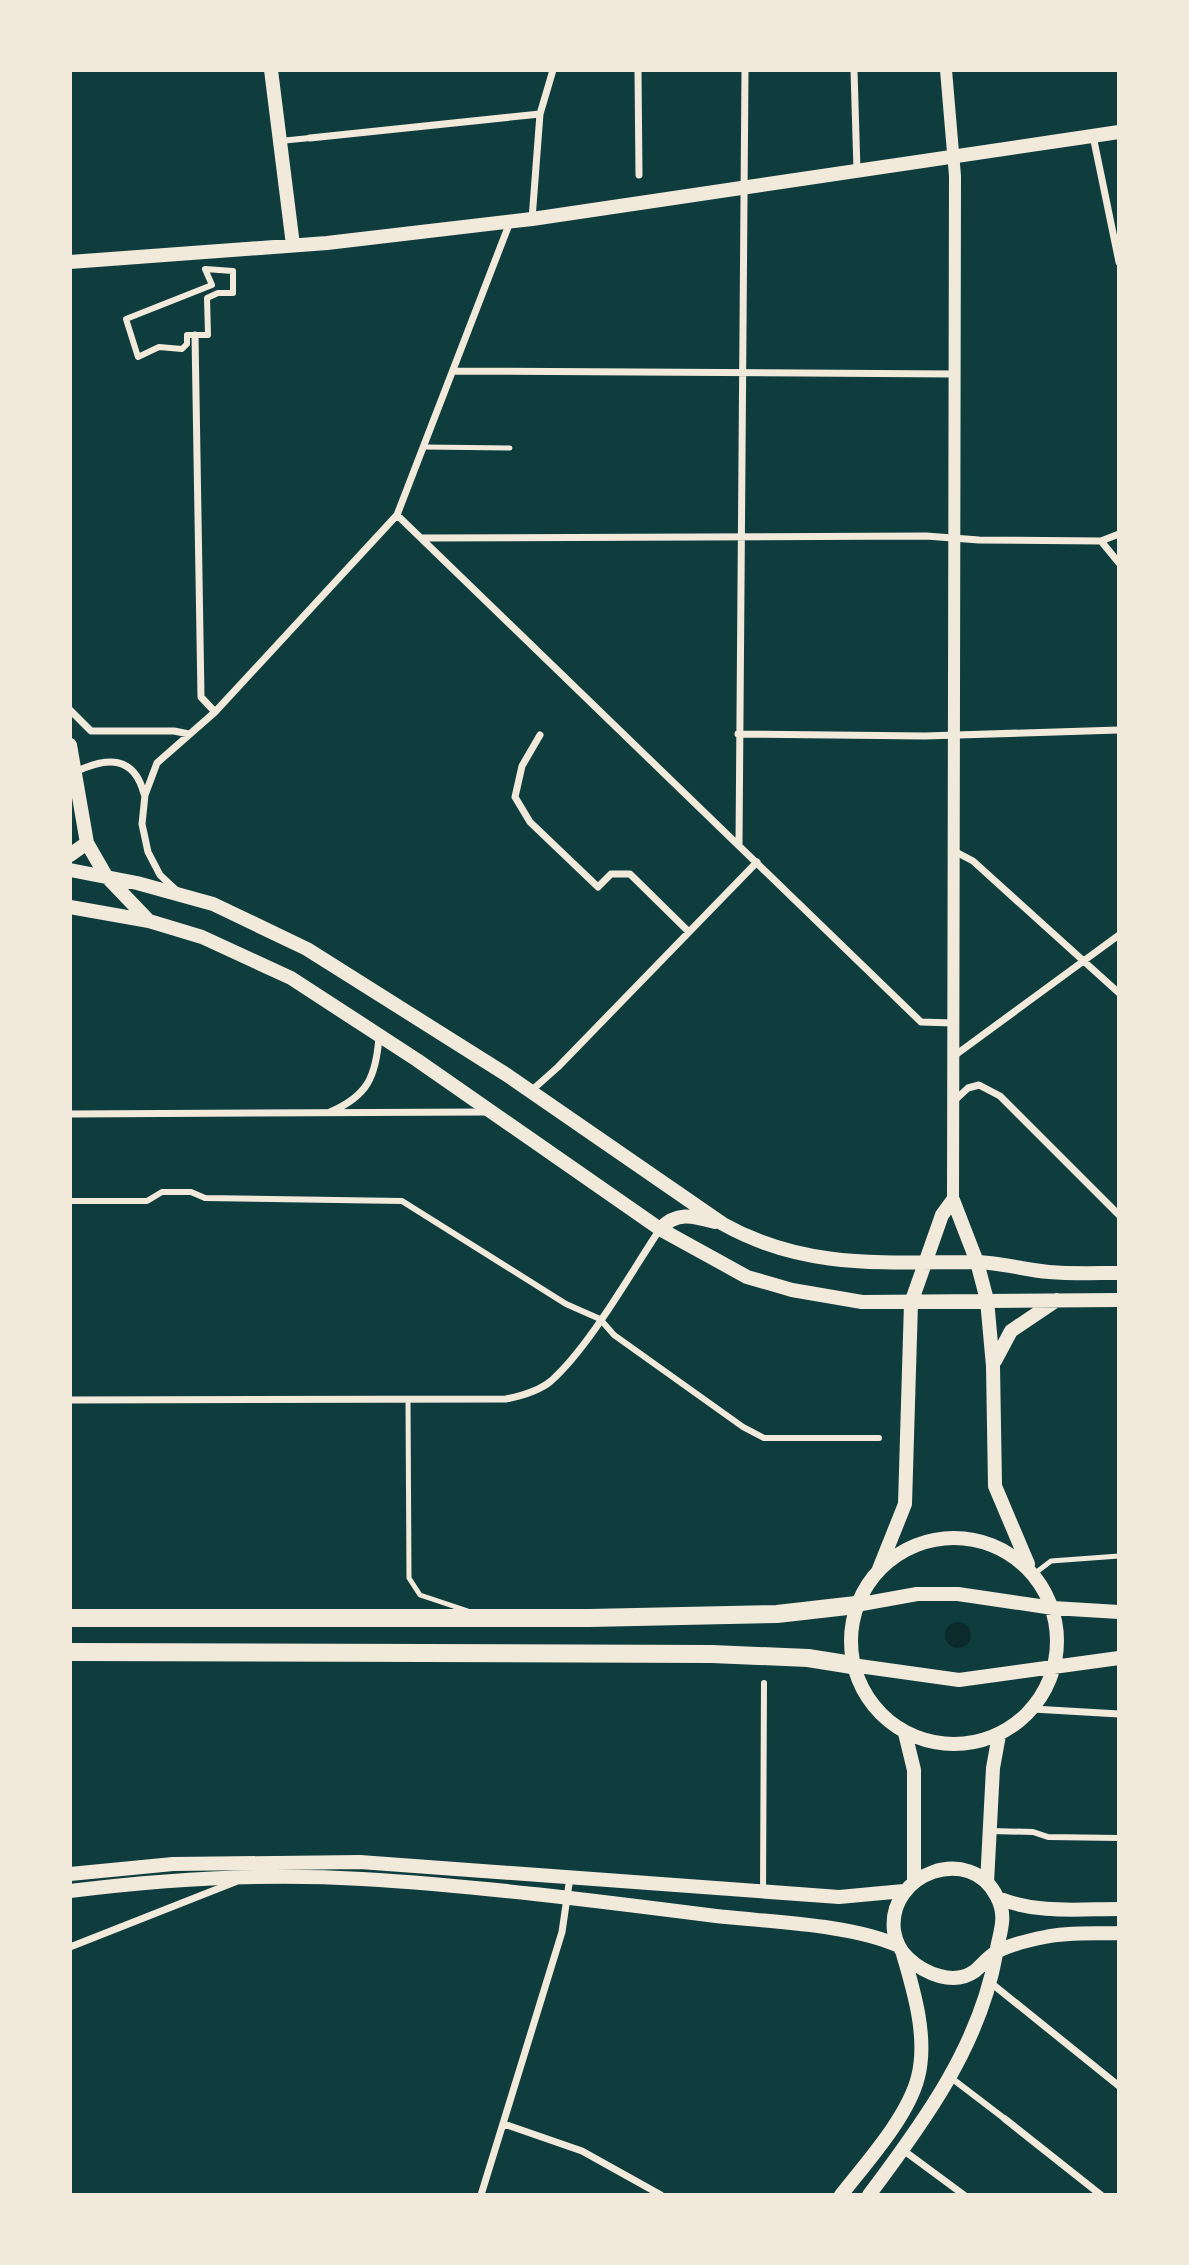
<svg xmlns="http://www.w3.org/2000/svg" width="1189" height="2265" viewBox="0 0 1189 2265" font-family="Mulish,sans-serif">
  <style>
    .water { fill: #0a2a2b }
    .lines { fill: none; stroke-linecap: round; stroke-linejoin: round }
    .service { stroke: #f1e9da; stroke-width: 5 }
    .pedestrian { stroke: #f1e9da; stroke-width: 6 }
    .minor { stroke: #f1e9da; stroke-width: 7 }
    .tertiary { stroke: #f1e9da; stroke-width: 12 }
    .secondary { stroke: #f1e9da; stroke-width: 14 }
    .primary { stroke: #f1e9da; stroke-width: 18 }
  </style>
  <rect width="100%" height="100%" fill="#0f3d3e"/>
  <!-- water -->
  <path class="water" d="M945 1635a13 13 0 1 1 26 0a13 13 0 1 1-26 0Z"/>
  <g class="lines">
    <!-- service -->
    <path class="service" d="M424 447 510 448
      M408 1399 409 1578 420 1595 468 1611
      M1034 1574 1051 1561 1119 1556"/>
    <!-- pedestrian -->
    <path class="pedestrian" d="M280 141 310 138
      M205 269 233 271V293H218L207 298 208 335H187V344L182 349 159 347 138 357 126 319 212 285Z
      M70 1201H147L162 1192H191L205 1198 402 1201 566 1304 600 1319 614 1335 743 1427 764 1438H879
      M991 1831 1033 1832 1048 1837 1119 1838
      M763 1891 764 1683
      M950 2077 1005 2119"/>
    <!-- minor -->
    <path class="minor" d="M638 70 639 175
      M854 70 857 171
      M1093 136 1119 262
      M310 138 540 114
      M532 219 540 114 553 70
      M195 335 201 697 215 712
      M453 371 955 374
      M397 515 921 1022 953 1023
      M423 538 926 536 979 540 1101 541 1119 534
      M1101 541 1119 563
      M70 710 91 731H174L189 734
      M738 734 925 736 1119 730
      M540 735 522 766 515 797 530 822 598 887 611 874H630L689 932
      M75 772C107 757 134 755 144 794
      M739 845 745 70
      M954 851 973 861 1119 993
      M176 890 160 875 148 852 142 824 145 795 157 763 215 712 397 515 510 222
      M954 1056 1119 935
      M531 1091 558 1067 757 862
      M954 1101 968 1088 979 1085 1000 1096 1119 1215
      M330 1112C368 1096 376 1076 379 1037
      M70 1114 486 1112
      M70 1400 506 1399C521 1396 539 1391 551 1381 590 1346 630 1274 660 1229
      M1033 1709 1119 1714
      M70 1947 235 1882
      M991 1983 1119 2086
      M1005 2119 1101 2195
      M504 2124 582 2151 661 2195
      M903 2150 964 2195
      M481 2195 562 1932 570 1877"/>
    <!-- tertiary -->
    <path class="tertiary" d="M946 70 955 176 953 1200"/>
    <!-- secondary -->
    <path class="secondary" d="M271 70 293 245
      M70 262 327 243 532 219 1119 132
      M70 745 87 843 106 876 149 921
      M70 855 87 843
      M70 870 137 883 213 904 307 949 507 1075 723 1224C805 1270 884 1262 974 1262 999 1262 1024 1270 1049 1272 1072 1274 1096 1273 1119 1273
      M70 907 149 921 202 937 291 978 417 1060 660 1229 747 1277 792 1290 862 1302 1119 1300
      M953 1200 977 1262 987 1300 993 1366 995 1486 1028 1564
      M660 1229C677 1211 693 1216 715 1222
      M995 1361 1011 1331 1057 1300
      M851 1641a103 103 0 1 1 206 0a103 103 0 1 1-206 0Z
      M879 1569 905 1504 911 1303 942 1215 953 1200
      M856 1605 917 1594H958L1053 1608 1119 1612
      M852 1665 959 1680 1119 1658
      M905 1733 914 1770V1880
      M70 1874 173 1864 360 1862 839 1897 904 1891
      M987 1883 993 1768 999 1735
      M70 1891C166 1879 265 1873 362 1879 480 1886 598 1901 716 1916 769 1922 851 1924 899 1946
      M998 1898C1037 1914 1078 1909 1119 1909
      M841 2195C866 2163 908 2117 918 2077 928 2038 914 1991 903 1954
      M869 2195C924 2122 980 2045 996 1954 999 1933 1008 1918 997 1897 971 1843 887 1873 894 1931 896 1942 900 1951 908 1958 925 1974 954 1986 975 1971 982 1965 987 1958 995 1953 1007 1945 1030 1940 1045 1937 1068 1932 1095 1934 1119 1933"/>
    <!-- primary -->
    <path class="primary" d="M70 1618H589L777 1614 856 1605
      M70 1652 712 1654 808 1658 852 1665"/>
  </g>
  <!-- border -->
  <rect width="1189" height="2265" fill="none" stroke="#f1e9da" stroke-width="144"/>
</svg>
